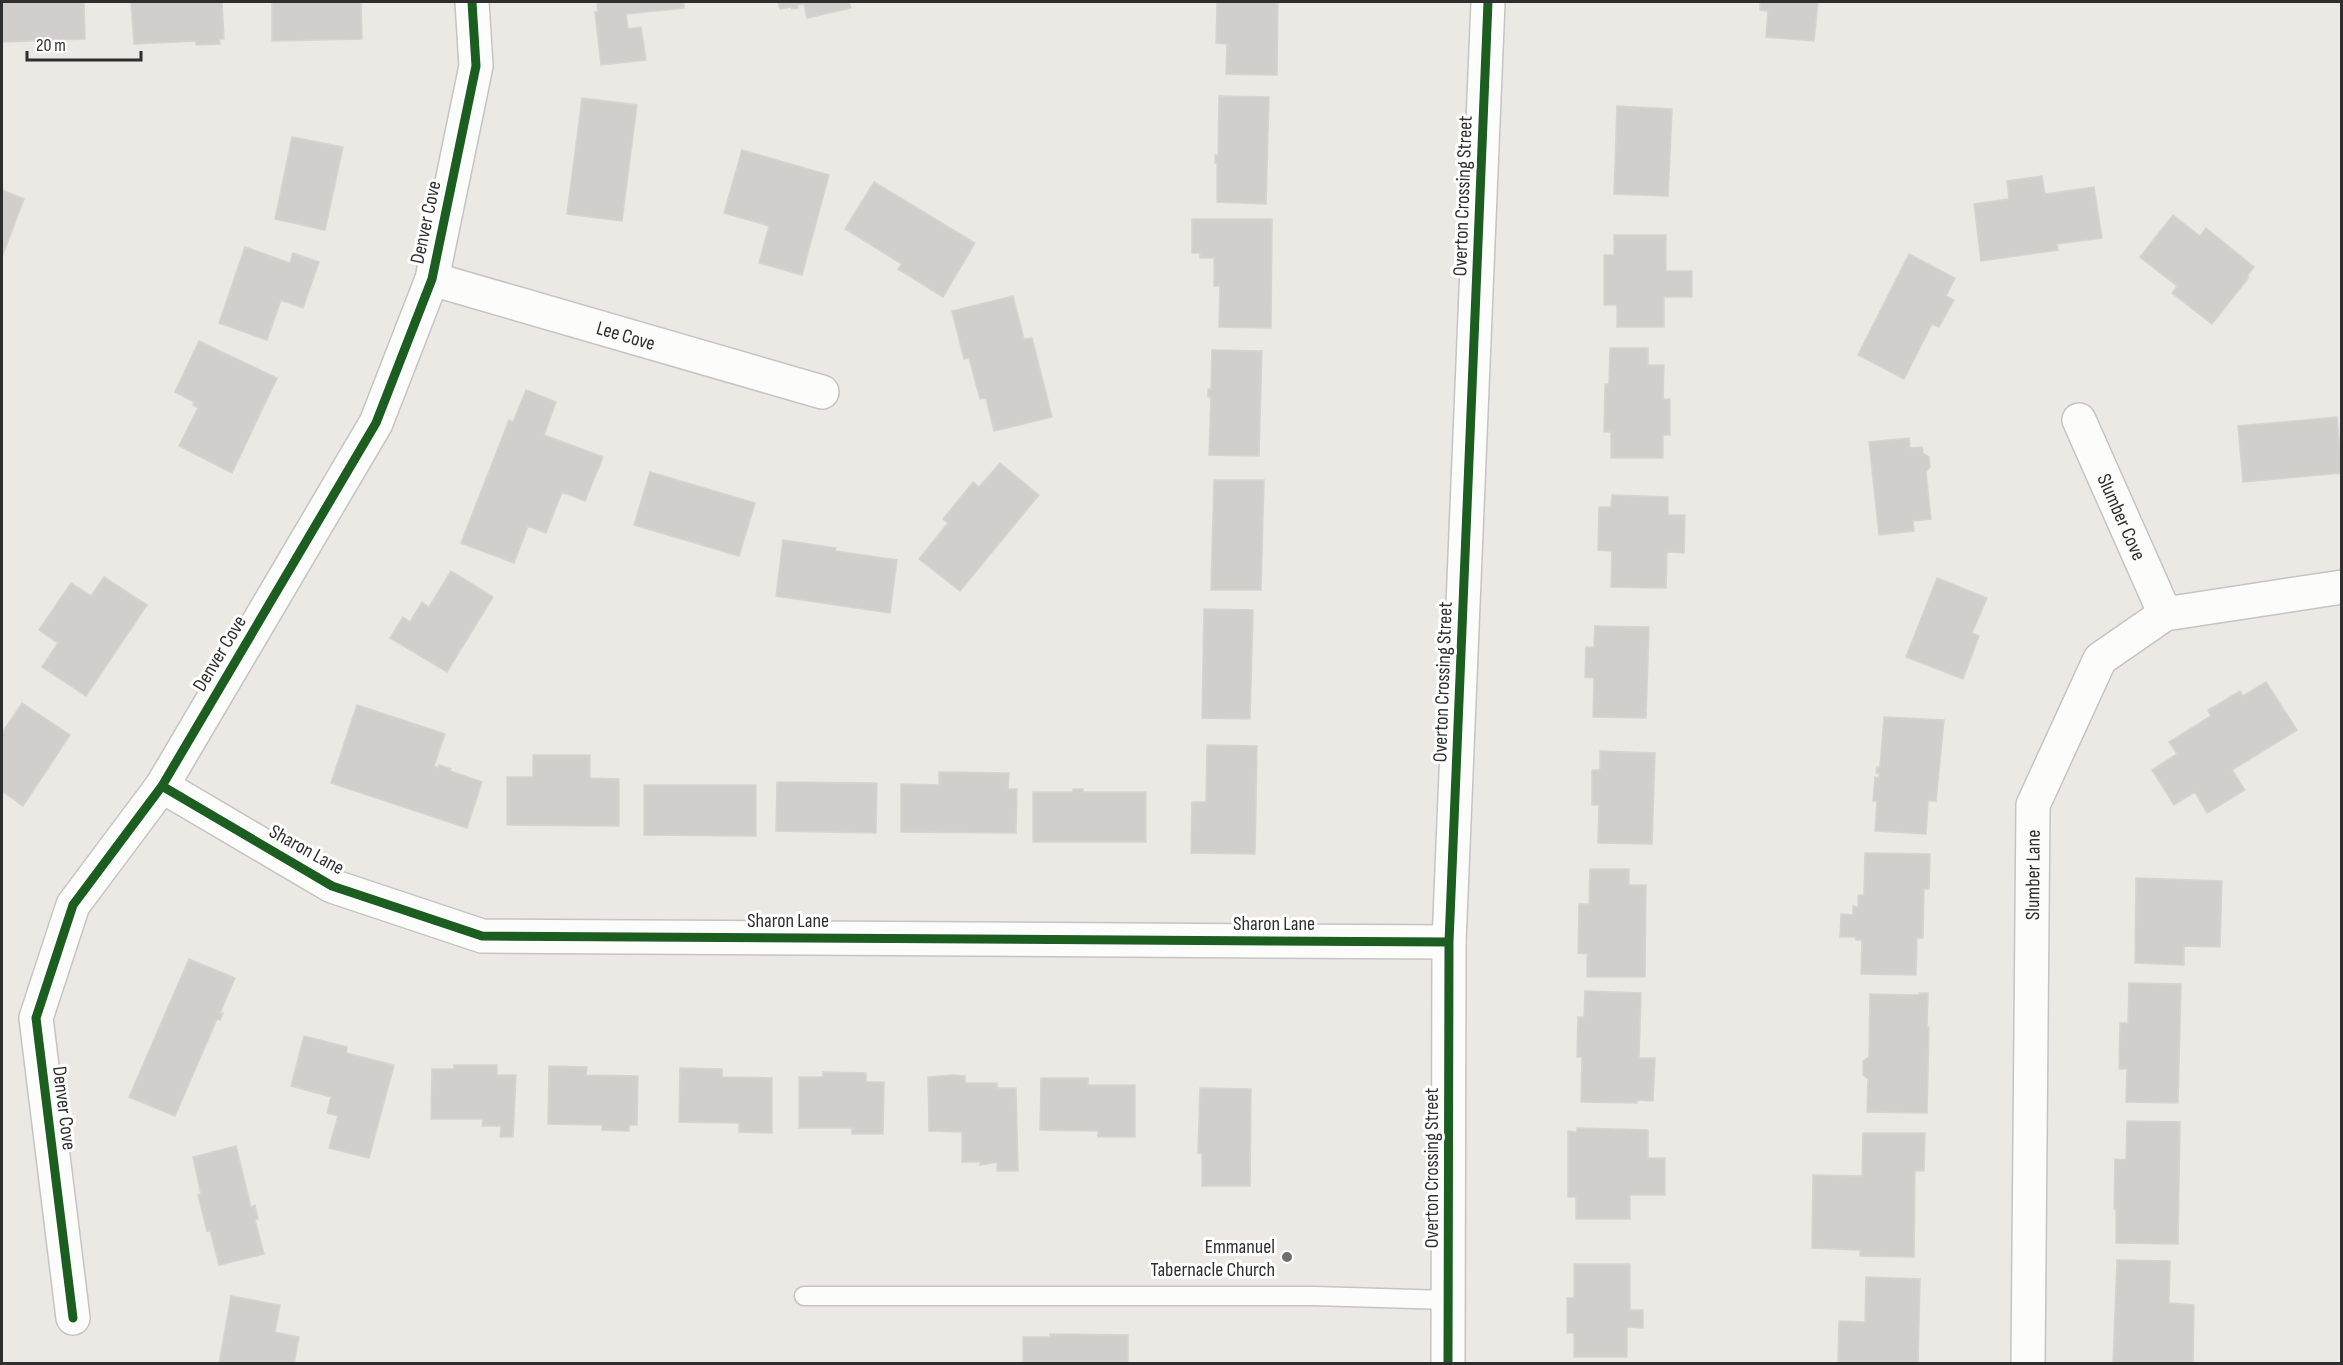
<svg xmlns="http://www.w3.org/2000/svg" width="2343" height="1365" viewBox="0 0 2343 1365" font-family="'Sofia Sans Condensed',sans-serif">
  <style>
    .building { fill: #d1cecb; stroke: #d7d4d0; stroke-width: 1.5 }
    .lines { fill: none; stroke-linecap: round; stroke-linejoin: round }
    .lane-casing { stroke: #c5c4c5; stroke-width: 21 }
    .street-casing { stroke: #c5c4c5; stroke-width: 36 }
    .secondary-casing { stroke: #c5c4c5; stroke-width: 36 }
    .lane { stroke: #fcfcfb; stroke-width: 18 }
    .street { stroke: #fcfcfb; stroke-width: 33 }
    .secondary { stroke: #fcfcfb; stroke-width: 33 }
    .cycleway-casing { stroke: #fff; stroke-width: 13 }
    .cycleway { stroke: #1b5e20; stroke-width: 9 }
    .poi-dot { fill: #706f6e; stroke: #fff; stroke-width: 2 }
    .labels { text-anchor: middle; stroke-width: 6; stroke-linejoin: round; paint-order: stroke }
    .street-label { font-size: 20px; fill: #2e2e2e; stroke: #fff }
    .poi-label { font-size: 20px; fill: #2e2e2e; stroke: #fff; text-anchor: end }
  </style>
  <rect width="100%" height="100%" fill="#ece8e4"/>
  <!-- building -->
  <path class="building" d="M2 2H84L85 39 2 42Z
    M131 2H222L224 39H219L220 44 196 45V41L134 44Z
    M272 2H361L362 39 272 41Z
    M597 2H684V8L626 14 628 29 641 27 646 60 601 65 595 12H598Z
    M778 2H849L851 8 807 18 804 4 797 5 798 8 792 9 791 7 780 9Z
    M1217 2H1278L1277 75 1226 74 1227 44 1216 43Z
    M1760 2H1818L1814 41 1766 37 1768 11 1760 10Z
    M1219 96 1269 97 1266 204 1217 202V163H1215V155H1218Z
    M582 98 637 105 622 221 567 214Z
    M1617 106 1672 109 1668 196 1614 194Z
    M292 137 343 147 325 230 275 219Z
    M742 150 829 175 802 275 759 263 769 226 724 213Z
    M2042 176 2045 194 2094 187 2102 238 2057 244 2058 250 1981 261 1974 204 2009 199 2007 181Z
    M874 182 975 243 943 297 898 269 902 264 845 229Z
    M2 190 24 199 2 257Z
    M2173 215 2200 236 2206 228 2254 267 2247 276 2249 277 2212 324 2172 293 2177 286 2140 257Z
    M1192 219H1272L1271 328 1219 327 1220 286H1214V258H1200V253H1192Z
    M1614 235H1666V271H1692V297H1664V327H1617V305H1604V255H1614Z
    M245 247 290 263 293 253 319 262 303 308 281 300 267 340 219 323Z
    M1909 254 1955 278 1946 296 1954 300 1939 327 1932 324 1904 379 1858 355Z
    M1013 296 1024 339 1032 338 1052 417 994 431 986 398 980 399 969 358 964 359 952 311Z
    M199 341 277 378 232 473 179 446 198 408 193 405 194 402 175 392Z
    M1610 348H1648V365H1664L1663 399H1670V435H1663V458H1611V432H1604L1605 384H1609Z
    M1212 350 1262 351 1259 456 1209 455 1211 397H1208V389H1211Z
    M526 390 556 402 544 435 603 457 585 501 562 492 546 533 528 526 514 563 461 543 509 420 513 422Z
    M2337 417 2342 473 2243 482 2238 426Z
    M1909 438 1910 448 1922 447 1923 453 1929 457 1930 467 1926 472 1931 519 1913 521 1914 531 1879 535 1869 442Z
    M1000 463 1039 495 960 591 919 559 948 523 943 519 973 482 979 487Z
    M650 472 755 503 739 556 634 525Z
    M1214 480H1264L1261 590H1211Z
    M1612 495 1668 497V515H1685L1684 553 1667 552 1666 588 1611 587 1612 551 1598 550 1599 507H1611Z
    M783 540 836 548 835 551 897 560 890 613 776 596Z
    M451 571 493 597 447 672 390 638 403 617 410 622 422 602 429 607Z
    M104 577 147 605 86 696 42 667 58 643 39 630 71 583 91 596Z
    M1937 578 1987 598 1972 633 1979 636 1963 679 1906 657Z
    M1204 609 1253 610 1250 719 1202 718Z
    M1595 626 1649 627 1646 718 1593 717 1594 678 1585 677 1586 647H1594Z
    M2266 682 2297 730 2232 770 2245 790 2207 813 2195 792 2174 805 2152 770 2177 754 2169 742 2211 716 2208 710 2240 691 2243 696Z
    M22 703 70 735 23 806 2 791V733Z
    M357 705 445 734 434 766 438 768 439 765 451 769 450 771 482 782 467 828 331 783Z
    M1884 717 1944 720 1936 801H1928L1926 834 1875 831 1877 801H1873L1875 777 1879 778V773H1876L1877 767H1880Z
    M1207 745 1257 746 1255 854 1191 853 1192 802H1206Z
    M1600 751 1655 753 1652 844 1598 843 1599 805H1592V770H1600Z
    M533 755H590V778L619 779V826L507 825V777H533Z
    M939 772 1009 773 1008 789H1017L1016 833 901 832V784L939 785Z
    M777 782 877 783 876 833 776 831Z
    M644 785H756V836L644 835Z
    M1073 789H1083V792H1146V842H1033V792H1073Z
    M1865 853 1930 854 1929 889H1924L1923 938H1917L1916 975 1861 974 1862 940H1856V937H1840L1841 914 1853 915V906L1858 907V895H1864Z
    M1590 869H1629V885H1646L1645 977H1587V954L1578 953 1579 904H1589Z
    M2136 878 2222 881 2220 947 2184 946V965L2135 963Z
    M189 959 235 978 220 1013H223L220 1020 217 1019 175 1116 129 1097Z
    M2129 983 2181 984 2178 1103 2126 1102 2127 1069H2119L2120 1023H2128Z
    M1585 991 1641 993 1639 1058H1655L1653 1101 1637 1100V1103L1581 1102 1582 1057H1577L1578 1017H1584Z
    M1919 993H1928L1927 1027H1929L1927 1113 1867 1112 1868 1079 1863 1075V1061L1869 1057 1870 994 1919 995Z
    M304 1036 347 1047 346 1053 394 1065 369 1158 329 1148 338 1116 327 1113 331 1097 291 1086Z
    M454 1065H497V1075H516L513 1137H500L501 1126H482L483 1119H431L432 1069H454Z
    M549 1066 587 1067 586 1075 638 1076 637 1125H629V1131L602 1130V1125L548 1124Z
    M680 1068 722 1069V1077L772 1078V1133L739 1132V1123L679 1122Z
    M823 1072 866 1073V1082H884L883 1134H852V1128H799V1077H823Z
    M953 1075 965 1076V1083H997V1088H1016L1018 1171H997V1162L980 1165V1162H962V1132L929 1131 928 1077Z
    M1041 1078H1088V1085H1135V1137H1098V1131L1040 1130Z
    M1200 1088 1251 1089 1250 1186H1202V1154L1198 1153Z
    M2127 1121 2180 1122 2178 1244 2116 1243V1209H2114L2115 1159 2126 1160Z
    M1577 1128 1648 1130V1158H1665V1195H1630V1219H1576V1197H1568V1131L1577 1132Z
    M1863 1133H1925L1924 1171H1915L1914 1257 1860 1256V1250L1812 1248 1813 1175 1862 1176Z
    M236 1146 251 1207 255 1205 258 1219 255 1220 264 1254 219 1265 210 1230 207 1231 198 1195 201 1194 193 1157Z
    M2117 1260 2170 1261 2169 1303 2194 1305 2193 1364H2113Z
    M1574 1264H1630V1310H1643V1328L1627 1327V1357H1574V1333H1567V1298H1574Z
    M1866 1277 1920 1279 1918 1364H1838L1839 1321 1865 1322Z
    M231 1296 280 1305 275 1332 299 1337 294 1364H219Z
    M1050 1334 1128 1335V1364H1023V1337H1050Z"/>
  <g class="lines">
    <defs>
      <path id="lane" d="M804 1296H1314L1448 1300"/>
      <g id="street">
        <path id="s1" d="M432 279 822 392"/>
        <path id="s2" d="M2079 420 2165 614"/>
        <path d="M162 786 332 886 482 936 1449 942"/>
        <path d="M73 1318 36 1018 73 905 162 786 376 423 432 279 476 66 472 2"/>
        <path id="s3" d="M2028 1364 2033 805 2100 659 2165 614 2342 587"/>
      </g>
      <path id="secondary" d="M1448 1364 1449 942 1488 2"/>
    </defs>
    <!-- lane casing -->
    <use href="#lane" class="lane-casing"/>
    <!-- street casing -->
    <use href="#street" class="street-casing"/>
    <!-- secondary casing -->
    <use href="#secondary" class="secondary-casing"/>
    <!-- lane -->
    <use href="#lane" class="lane"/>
    <!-- street -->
    <use href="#street" class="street"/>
    <!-- secondary -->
    <use href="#secondary" class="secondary"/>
    <defs>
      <path id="cycleway" d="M162 786 332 886 482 936 1449 942
        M73 1318 36 1018 73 905 162 786 376 423 432 279 476 66 472 2
        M1448 1364 1449 942 1488 2"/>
    </defs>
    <!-- cycleway casing -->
    <use href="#cycleway" class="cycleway-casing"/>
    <!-- cycleway -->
    <use href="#cycleway" class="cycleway"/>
  </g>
  <!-- markers -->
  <circle class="poi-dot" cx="1287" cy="1257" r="6"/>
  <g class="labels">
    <!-- street labels -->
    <g class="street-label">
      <text transform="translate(1462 196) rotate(-88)" y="7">Overton Crossing Street</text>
      <text transform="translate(425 222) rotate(-78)" y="7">Denver Cove</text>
      <text dy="7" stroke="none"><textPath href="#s1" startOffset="202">Lee Cove</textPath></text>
      <text dy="7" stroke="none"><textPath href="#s2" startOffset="106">Slumber Cove</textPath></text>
      <text transform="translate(219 653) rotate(-59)" y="7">Denver Cove</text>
      <text transform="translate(1442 682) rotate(-88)" y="7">Overton Crossing Street</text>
      <text transform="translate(307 849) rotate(29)" y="7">Sharon Lane</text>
      <text dy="7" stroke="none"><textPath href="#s3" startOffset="489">Slumber Lane</textPath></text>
      <text x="788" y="927">Sharon Lane</text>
      <text x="1274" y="930">Sharon Lane</text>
      <text transform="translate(65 1108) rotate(83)" y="7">Denver Cove</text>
      <text transform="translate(1431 1168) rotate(-90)" y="7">Overton Crossing Street</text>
    </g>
    <!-- poi labels -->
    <g class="poi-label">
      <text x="1275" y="1253">Emmanuel<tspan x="1275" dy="23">Tabernacle Church</tspan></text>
    </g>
  </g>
  <!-- border -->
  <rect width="2343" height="1365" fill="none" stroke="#2e2e2e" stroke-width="6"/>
  <!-- scale -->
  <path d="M27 51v9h114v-9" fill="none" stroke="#2e2e2e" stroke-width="3"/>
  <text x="36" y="51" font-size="18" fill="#2e2e2e" stroke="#ffffff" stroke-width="4.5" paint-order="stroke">20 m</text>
</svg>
